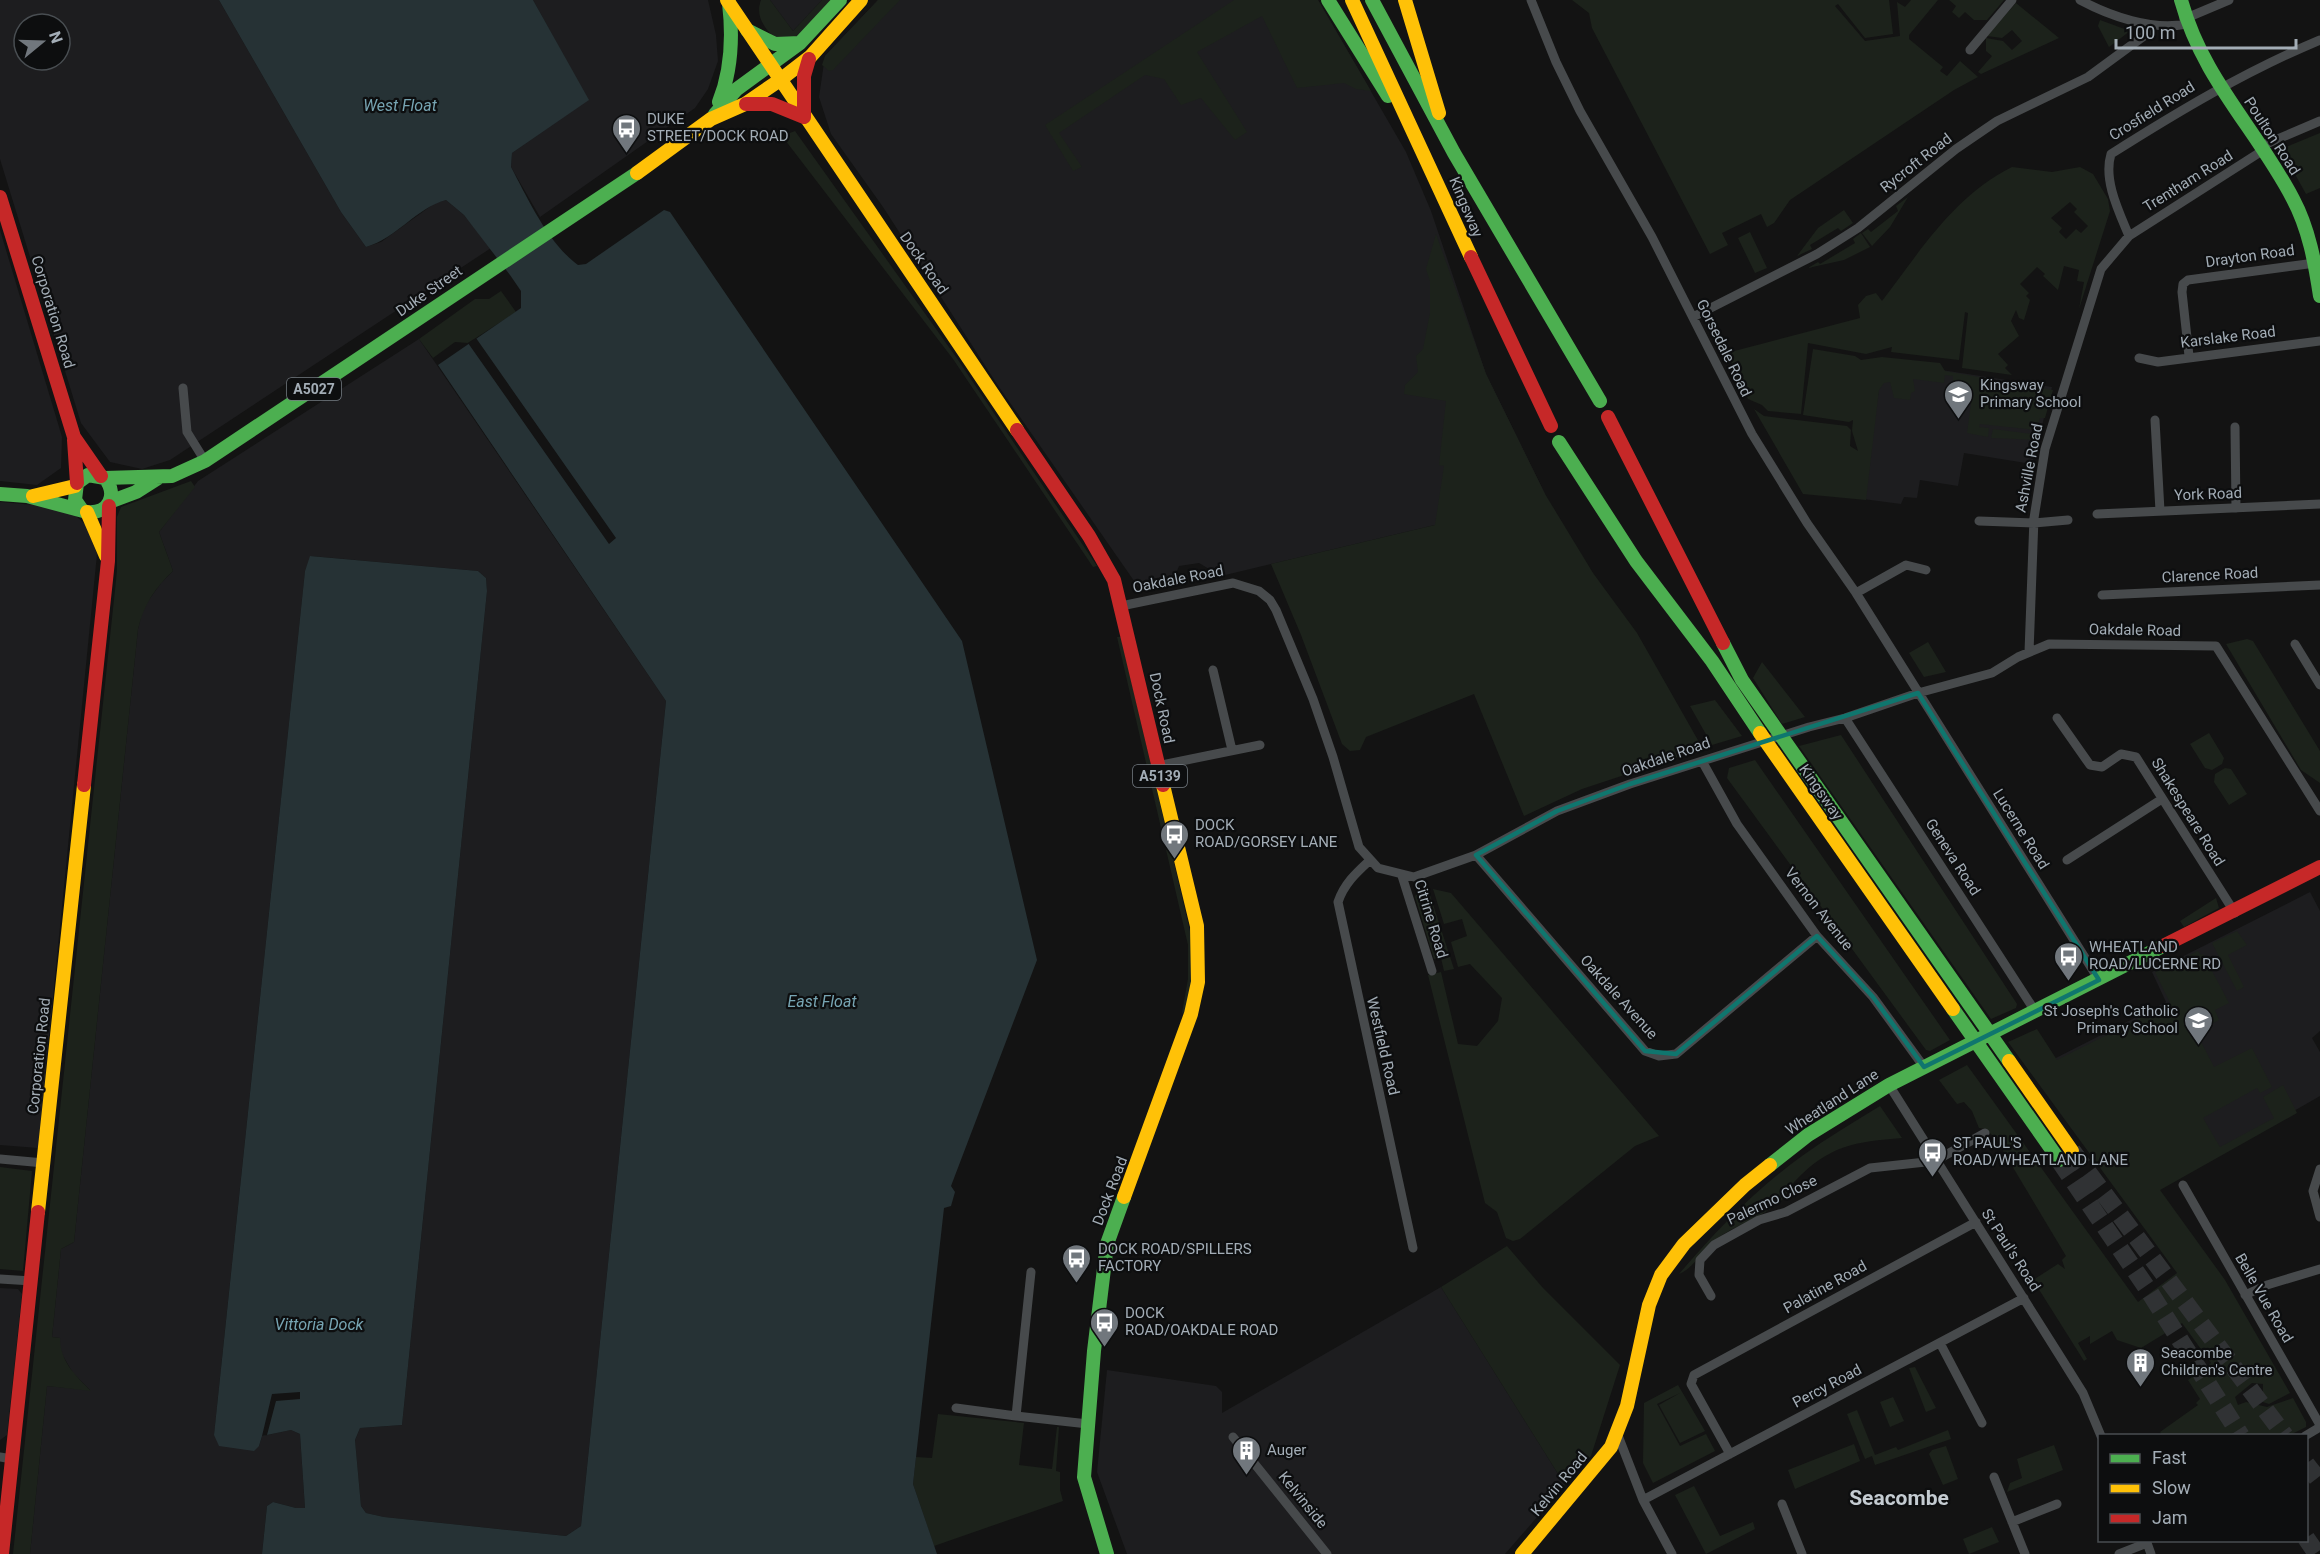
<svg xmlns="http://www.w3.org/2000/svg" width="2320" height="1554" viewBox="0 0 2320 1554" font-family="Roboto,sans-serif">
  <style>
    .built { fill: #1d1d1f; fill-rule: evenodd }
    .green { fill: #1c221b; fill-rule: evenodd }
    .water { fill: #263235 }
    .pier { fill: #131313 }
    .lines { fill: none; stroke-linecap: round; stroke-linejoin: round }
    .highway-tunnel { stroke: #303234; stroke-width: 18; stroke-dasharray: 18 9; stroke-linecap: butt }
    .street { stroke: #474a4c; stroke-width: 9 }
    .fast { stroke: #4caf50; stroke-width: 14 }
    .slow { stroke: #ffc107; stroke-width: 14 }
    .jam { stroke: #c62828; stroke-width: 14 }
    .marked { fill: none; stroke: #0f766e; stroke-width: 4.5; stroke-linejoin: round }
    .labels { text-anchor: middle; stroke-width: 4.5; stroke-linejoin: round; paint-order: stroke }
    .shield { fill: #0d0e0f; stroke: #767d84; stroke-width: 1.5 }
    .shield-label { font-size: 14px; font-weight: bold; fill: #a3adb6 }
    .street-label { font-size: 15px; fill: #a3adb6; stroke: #0d0e0f }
    .poi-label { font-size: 15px; fill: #a3adb6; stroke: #0d0e0f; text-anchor: start }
    .water-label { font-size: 16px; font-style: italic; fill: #77a5b3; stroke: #0d0e0f }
    .district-label { font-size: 21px; font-weight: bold; fill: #c4cbd1; stroke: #0d0e0f }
  </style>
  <rect width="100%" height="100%" fill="#131313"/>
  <!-- built -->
  <path class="built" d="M0 0H219L341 212 366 247 381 242 435 203 446 200 464 215 491 248 170 460 142 469 110 462 81 423 0 159ZM24 24H60V60H24Z
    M533 0H708L716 35 718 61 708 89 695 108 540 217 511 167 512 153 588 100Z
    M770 0H822L793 31Z
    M878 0H1318L1406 152 1431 211 1486 374 1545 494 1435 525 1221 576 1199 563 1179 566 1171 585 1147 589 1139 588 997 384 883 207 831 134 819 97 825 56Z
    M0 230 62 437 61 468 37 485 0 481Z
    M419 339 666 701 581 1526 566 1536 384 1517 366 1513 361 1506 355 1440 360 1428 402 1425 487 591 486 578 478 571 311 556 305 571 214 1435 259 1446 262 1436 291 1430 300 1434 305 1508H296L273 1502 267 1506 262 1554H30L47 1386 90 1390 73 1373 60 1351V1338L52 1337 61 1249 74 1242 138 629 143 608 161 583 173 571 159 532 198 481Z
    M1883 361 2052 387 2032 464 1964 453 1958 486 1920 480 1917 498 1904 497 1901 504 1863 499Z
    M0 502 57 507 76 516 86 525 97 554 38 1148 0 1145Z
    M2310 892 2320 911V1031L2312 1038 2320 1052V1096L2157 1190 2052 1060 2166 1002 2152 972Z
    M1441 1287 1565 1485 1505 1554H1127L1097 1472 1107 1370 1216 1386 1222 1392V1413Z
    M0 1288 18 1289 22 1294 7 1435 0 1440Z"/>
  <!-- green -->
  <path class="green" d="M761 0H770L793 31 822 0H833L795 39H775C764 27 755 16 761 0Z
    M878 0H900L833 70 829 71 822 65 825 56Z
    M1234 0H1318L1371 91 1356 89 1344 83 1297 88 1262 16 1197 52 1247 132 1235 140 1201 98 1181 105 1164 79 1145 75 1059 133 1082 167 1073 171 1045 125Z
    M1572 0H1889L1893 34 1865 38 1838 4 1835 6 1865 41 1900 36 1897 2 1905 7 1911 0H1938L1909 35V39L1943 67 1940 71 1947 76 1960 61 1978 77 1954 90 1790 200 1774 223 1767 227 1761 214 1722 233 1728 245 1710 254 1592 28 1589 13Z
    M1949 0H2004L1987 20H1974L1965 12 1959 18 1952 12 1956 6Z
    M2016 3 2059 38 1981 74 1978 72 1992 56 1986 51V38L2003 41 2012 50 2022 41 2012 30 2002 38 1987 36Z
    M2100 20 2130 31 2109 47 2098 26Z
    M795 131 956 357 1097 566 1093 567 953 359 782 136Z
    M2320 133V188L2306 194 2281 149Z
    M2012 167 2052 172 2080 167 2093 174 2108 199 2110 211 2079 309 2084 282 2077 281 2079 270 2064 266 2058 290 2043 276 2045 274 2037 267 2020 284 2029 293 2026 296 2030 300 2024 320 2019 318 2016 310 2011 321 2019 336 1998 354 2008 365 2005 368 2012 375 1962 368 1968 313 1965 312 1959 360 1891 352 1892 347 1866 354 1808 343 1801 414 1768 411 1762 405 1748 399 1727 353 1860 318 1858 305 1866 296 1876 293 1882 301C1921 250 1954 196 2012 167ZM2070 202 2077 209 2074 212 2088 226 2081 233 2076 229 2066 239 2059 232 2062 228 2051 218Z
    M1908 197 1890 227 1872 246 1862 233 1868 229 1871 232 1898 211 1896 206Z
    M1844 210 1853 223 1841 231 1838 228 1810 245 1812 249 1797 256 1818 228Z
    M1750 232 1767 268 1755 273 1738 238Z
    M1861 233 1870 247 1844 260 1808 268 1818 262 1820 264 1855 243 1853 239Z
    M1436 234 1486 374 1545 494 1593 573 1637 633 1703 749 1582 789 1524 816 1474 694 1366 737 1360 750 1350 751 1342 744 1301 635 1271 564 1435 525 1444 466 1439 465 1446 401 1404 394 1405 385 1418 372 1416 356 1423 349 1430 313V281L1426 269Z
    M501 291 516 312 468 343 455 342 433 358 419 339 475 299H489Z
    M1813 349 1855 356 1861 360 1882 357 1940 363 1945 371 2053 390 2045 418H2040L2037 430 1980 424 1979 427 1989 428 1988 437 1967 433 1973 389 1953 387V376L1945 375 1944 383 1913 379 1915 391 1911 393 1910 400 1894 398 1890 382 1884 383 1879 390 1866 500 1803 494 1754 409 1764 416 1847 426 1851 430 1850 446 1858 451 1852 431 1853 420 1849 422 1803 415Z
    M1993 429 2039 435 2038 440 1991 438Z
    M191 481 195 487 159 532 173 571C155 588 144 604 138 629L74 1242 61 1249 52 1337 60 1338C60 1361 75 1375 91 1391L47 1386 30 1554H13L117 571V517L121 507Z
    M1117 637H1121L1193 944V980L1185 1014 1182 1013 1188 979V945Z
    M2247 639 2253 641 2320 751V783L2301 770 2226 644Z
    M1928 642 1946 672 1924 677 1909 653Z
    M1762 662 1805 717 1782 724 1753 678Z
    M1715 700 1742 736 1712 745 1690 706Z
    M2209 733 2224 758 2222 764 2212 770 2205 768 2190 744Z
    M1841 735 2017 1004 2016 1008 1991 1019 1799 746Z
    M1755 760 1950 1040 1930 1051 1926 1050 1727 778 1729 768Z
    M2225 768 2231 769 2247 794 2229 805 2214 782 2215 774Z
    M1428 889 1454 969 1444 971 1441 958 1434 959 1415 897 1417 892Z
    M1433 889 1451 893 1659 1136 1635 1146 1520 1239 1513 1241 1506 1238 1497 1212 1485 1203 1428 975 1441 972 1458 1044 1477 1046 1498 1021 1502 998 1470 964 1458 967 1451 942 1467 936 1462 919 1444 924Z
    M2216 898 2219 908 2184 927 2180 921Z
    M2237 931 2247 945 2228 955 2244 987 2237 991 2212 943Z
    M2198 951 2201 955 2203 954 2229 1003 2215 1010 2219 1020 2196 1032 2214 1067 2252 1048 2272 1087 2260 1093 2257 1088 2203 1118 2220 1147 2274 1118 2263 1097 2283 1085 2297 1113 2160 1190 2225 1280 2290 1393 2269 1404 2263 1402V1384L2252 1383 2235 1397 2238 1405 2246 1402 2267 1407 2293 1398 2306 1422V1427L2290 1435H2162L2160 1432 2198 1405 2196 1403 2200 1399 2188 1380 2211 1363 2182 1323 2141 1348 2117 1340 2112 1331 2090 1344V1336L2078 1343 2087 1359 2084 1361 2033 1280 2058 1264 2065 1269 2062 1260 2066 1256 1996 1139 1986 1129 1979 1128 1972 1111 1964 1102 1957 1104 1939 1080 1967 1065 2138 1302 2177 1273 2008 1042 2037 1029 2057 1060 2170 1003 2155 972Z
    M1880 1106 1902 1138C1855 1142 1829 1145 1795 1181 1790 1187 1787 1195 1782 1200 1764 1217 1735 1225 1715 1240 1702 1251 1694 1268 1679 1274 1716 1231 1755 1190 1802 1156 1827 1138 1854 1122 1880 1106Z
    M0 1167 32 1171 23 1271 0 1269Z
    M1507 1246 1543 1288 1620 1365 1591 1456 1565 1485 1441 1287Z
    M1915 1367 1936 1408 1926 1412 1909 1368Z
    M1678 1385 1705 1431 1680 1443 1659 1405 1680 1393 1657 1404 1680 1446 1706 1434 1715 1451 1653 1483 1643 1463 1644 1403Z
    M1893 1397 1904 1421 1890 1427 1880 1402Z
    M1857 1410 1875 1455 1896 1447 1898 1450 1948 1430 1951 1439 1875 1465 1872 1456 1865 1459 1847 1414Z
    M938 1414 1024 1423 1019 1465 1052 1469 1057 1427H1059L1056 1471 1060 1472V1490L1063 1501 934 1546 913 1484 916 1457 932 1458Z
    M1854 1444 1860 1461 1795 1489 1788 1470Z
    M2054 1445 2063 1470 2007 1492 2010 1483 2022 1478 2017 1459Z
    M1946 1446 1958 1479 1943 1485 1929 1454 1932 1450Z
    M1694 1486 1720 1536 1753 1522 1755 1529 1706 1554 1675 1495Z
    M1992 1527 1999 1542 1969 1554 1963 1539Z"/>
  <!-- water -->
  <path class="water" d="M219 0H533L589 100 512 153 511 167C528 199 548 243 578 265L586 264 664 210 670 212 962 641 1037 960 951 1186 955 1192 951 1206 944 1208 913 1484 937 1554H262L267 1506 273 1502 296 1508H305L300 1434 291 1430 262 1436 259 1446 254 1451 219 1446 214 1435 305 571 310 556 478 571 486 578 487 591 402 1425 360 1428 355 1440 361 1506 366 1513 384 1517 566 1536 581 1526 666 701 438 365 521 308V291L510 275 464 215 446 200C416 208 397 238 366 247L341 212Z"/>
  <!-- pier -->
  <path class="pier" d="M476 338 616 538 609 544 468 343Z
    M300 1392V1399L276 1401 267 1435 262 1436 272 1394Z"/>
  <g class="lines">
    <!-- highway-tunnel -->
    <path class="highway-tunnel" d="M2072 1151 2285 1436
      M2059 1160 2147 1288 2241 1436
      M2306 1464 2320 1482
      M2306 1538 2317 1554"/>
    <!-- street -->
    <path class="street" d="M1531 0 1556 62 1580 111 1652 237 1752 434 1807 523 1856 593 2099 980
      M2080 0C2110 16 2152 31 2186 24
      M2184 19 2229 0
      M1970 50 2012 0
      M2259 147 2320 121
      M2129 236C2119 212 2103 180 2111 154 2179 111 2246 71 2320 40
      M1693 317 1817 254 1858 228 1956 149 1997 121 2088 77 2148 33V24
      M2189 356 2182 292 2183 284 2188 280 2315 263
      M2139 358 2158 362 2320 341
      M183 388 187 432 205 461
      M2155 420 2160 511
      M2235 427 2236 508
      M2097 514 2320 504
      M1979 521 2034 523 2068 520
      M1856 593 1906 565 1926 570
      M2102 595 2320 585
      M1121 606 1233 583 1259 591 1270 600 1276 610 1313 699 1333 757 1359 847 1378 868 1414 877 1476 855 1557 811 1630 784 1809 727 1845 718 1918 693 1992 673 2018 657 2049 644 2216 646 2320 811
      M2295 644 2320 685
      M2029 652 2034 518 2045 449 2101 269 2129 236 2262 151
      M1213 670 1232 750
      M1845 718 2035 1011
      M2057 718 2090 765 2102 767 2121 754 2136 757 2235 913
      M1702 761 1737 824 1817 936 1873 997 1924 1067
      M1157 766 1260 745
      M1476 855 1645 1051 1659 1056 1676 1054 1817 936
      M2067 860 2162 799
      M1369 861C1356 873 1344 884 1338 902L1413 1248
      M1402 876 1432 971
      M1889 1085 2063 1361 2083 1393 2101 1436
      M0 1159 44 1163
      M2320 1169 2313 1191 2320 1217
      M2183 1185 2320 1425
      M0 1279 32 1281
      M2245 1295 2267 1285 2320 1269
      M1711 1296 1699 1275 1700 1260 1714 1245 1759 1220 1786 1212 1870 1168 1935 1161 1985 1133
      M1940 1343 1982 1423
      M956 1408 1016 1416 1031 1272
      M1016 1416 1088 1424
      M1617 1433 1643 1500 1672 1554
      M2305 1436 2320 1427
      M1233 1437 1327 1554
      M1730 1454 1691 1384 1694 1375 1976 1222
      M0 1457 12 1459
      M1994 1477 2025 1554
      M1643 1500 2024 1298
      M1782 1504 1802 1554
      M2012 1522 2057 1504
      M2146 1540 2151 1554
      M2119 1554 2147 1543"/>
    <!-- fast -->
    <path class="fast" d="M1328 0 1388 96
      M1372 0 1454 153 1600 401
      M2181 0C2203 80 2256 128 2293 199 2309 229 2315 263 2320 296
      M747 30 775 44 800 43
      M719 102C732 70 733 37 729 3
      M715 114 737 89 800 43 840 0
      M1559 442 1636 561 1712 661 1760 733
      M105 478 172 476 205 461 637 173
      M0 494 27 496 87 512C109 514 118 495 105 478L88 475 77 483 75 500 82 510
      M112 501 136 492 158 478
      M1723 643 1742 680 2009 1061
      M1953 1009 2059 1160
      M1770 1165 1808 1135 1889 1085 2163 946
      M1107 1554 1084 1477 1094 1351 1107 1244 1124 1197"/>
    <!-- slow -->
    <path class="slow" d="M727 0 1017 430
      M1352 0 1471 257
      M1405 0 1439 113
      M637 173 711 119 745 104 780 80 811 56 861 0
      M33 496 75 486
      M87 512 106 556
      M1760 733 1953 1009
      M2009 1061 2072 1151
      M1124 1197 1191 1014 1198 982 1197 926 1163 785
      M38 1212 84 785
      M1522 1554 1611 1447 1627 1406 1649 1305 1661 1275 1684 1244 1745 1185 1770 1165"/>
    <!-- jam -->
    <path class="jam" d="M746 104H772L804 117V76L809 59
      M0 197 74 437 101 476
      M1471 257 1551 426
      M1608 417 1723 643
      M1017 430 1089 536 1114 580 1163 785
      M74 440 77 483
      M84 785 108 561 109 506
      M2163 946 2320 867
      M2 1554 38 1212"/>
  </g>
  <!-- marked area -->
  <path class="marked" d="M1918 693 2099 980 1924 1067 1873 997 1817 936 1676 1054 1645 1051 1476 855 1557 811 1630 784Z"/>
  <!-- icons -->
  <defs>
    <symbol id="bus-pin" viewBox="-11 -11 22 30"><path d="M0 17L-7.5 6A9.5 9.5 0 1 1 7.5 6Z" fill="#71777d" stroke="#0d0e0f"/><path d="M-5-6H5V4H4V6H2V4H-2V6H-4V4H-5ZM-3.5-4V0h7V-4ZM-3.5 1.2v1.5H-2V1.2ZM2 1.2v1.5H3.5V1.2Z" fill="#fff"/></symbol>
    <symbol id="school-pin" viewBox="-11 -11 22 30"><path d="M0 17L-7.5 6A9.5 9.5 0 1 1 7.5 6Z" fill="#71777d" stroke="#0d0e0f"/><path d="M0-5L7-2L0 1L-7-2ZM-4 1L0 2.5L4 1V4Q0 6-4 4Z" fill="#fff"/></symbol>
    <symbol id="building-pin" viewBox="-11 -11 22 30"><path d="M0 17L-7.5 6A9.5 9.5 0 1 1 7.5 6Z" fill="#71777d" stroke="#0d0e0f"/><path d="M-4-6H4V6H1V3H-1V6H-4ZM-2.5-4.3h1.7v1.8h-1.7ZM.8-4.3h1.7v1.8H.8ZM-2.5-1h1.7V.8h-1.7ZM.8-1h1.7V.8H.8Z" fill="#fff"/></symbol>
  </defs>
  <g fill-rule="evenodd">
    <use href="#bus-pin" x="610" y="112" width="33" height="45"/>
    <use href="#school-pin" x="1942" y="378" width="33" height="45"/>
    <use href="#bus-pin" x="1158" y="818" width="33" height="45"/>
    <use href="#bus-pin" x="2052" y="940" width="33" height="45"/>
    <use href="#school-pin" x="2182" y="1004" width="33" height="45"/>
    <use href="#bus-pin" x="1916" y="1136" width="33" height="45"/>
    <use href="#bus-pin" x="1060" y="1242" width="33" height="45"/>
    <use href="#bus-pin" x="1088" y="1306" width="33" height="45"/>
    <use href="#building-pin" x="2124" y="1346" width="33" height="45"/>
    <use href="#building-pin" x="1230" y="1434" width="33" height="45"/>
  </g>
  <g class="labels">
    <!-- shield labels -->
    <g class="shield">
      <rect x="287" y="378" width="54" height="22" rx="4.5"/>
      <rect x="1133" y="765" width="54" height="22" rx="4.5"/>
    </g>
    <g class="shield-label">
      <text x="314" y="394">A5027</text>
      <text x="1160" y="781">A5139</text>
    </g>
    <!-- street labels -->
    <g class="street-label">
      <text transform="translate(2152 111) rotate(-32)" y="5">Crosfield Road</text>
      <text transform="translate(2272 136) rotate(57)" y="5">Poulton Road</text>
      <text transform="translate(1916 163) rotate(-38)" y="5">Rycroft Road</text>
      <text transform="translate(2188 181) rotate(-32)" y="5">Trentham Road</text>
      <text transform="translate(1466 207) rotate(67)" y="5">Kingsway</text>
      <text transform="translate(2250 256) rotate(-8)" y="5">Drayton Road</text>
      <text transform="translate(924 263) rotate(55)" y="5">Dock Road</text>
      <text transform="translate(429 291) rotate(-35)" y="5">Duke Street</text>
      <text transform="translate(53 312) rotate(73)" y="5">Corporation Road</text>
      <text transform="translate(2228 337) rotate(-7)" y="5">Karslake Road</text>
      <text transform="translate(1724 348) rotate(64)" y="5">Gorsedale Road</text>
      <text transform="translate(2029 468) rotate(-79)" y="5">Ashville Road</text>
      <text transform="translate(2208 494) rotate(-2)" y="5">York Road</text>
      <text transform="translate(2210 575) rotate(-3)" y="5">Clarence Road</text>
      <text transform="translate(1178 579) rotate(-11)" y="5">Oakdale Road</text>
      <text transform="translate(2135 630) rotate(1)" y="5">Oakdale Road</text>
      <text transform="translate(1162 708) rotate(78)" y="5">Dock Road</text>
      <text transform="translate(1666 757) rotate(-19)" y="5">Oakdale Road</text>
      <text transform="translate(1821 792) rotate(55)" y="5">Kingsway</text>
      <text transform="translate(2188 812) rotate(58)" y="5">Shakespeare Road</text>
      <text transform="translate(2021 829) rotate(58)" y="5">Lucerne Road</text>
      <text transform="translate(1953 857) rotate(57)" y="5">Geneva Road</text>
      <text transform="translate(1819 909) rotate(52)" y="5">Vernon Avenue</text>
      <text transform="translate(1431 919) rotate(73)" y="5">Citrine Road</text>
      <text transform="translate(1619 997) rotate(48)" y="5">Oakdale Avenue</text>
      <text transform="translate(1383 1046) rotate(77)" y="5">Westfield Road</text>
      <text transform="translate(39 1056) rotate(-84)" y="5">Corporation Road</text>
      <text transform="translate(1832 1102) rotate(-33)" y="5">Wheatland Lane</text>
      <text transform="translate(1110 1191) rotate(-69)" y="5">Dock Road</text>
      <text transform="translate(1772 1200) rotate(-25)" y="5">Palermo Close</text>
      <text transform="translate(2011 1250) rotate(57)" y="5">St Paul's Road</text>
      <text transform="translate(1825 1287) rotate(-29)" y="5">Palatine Road</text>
      <text transform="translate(2264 1298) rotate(60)" y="5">Belle Vue Road</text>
      <text transform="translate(1827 1386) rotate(-28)" y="5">Percy Road</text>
      <text transform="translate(1559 1484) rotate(-50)" y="5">Kelvin Road</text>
      <text transform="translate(1303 1500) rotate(51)" y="5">Kelvinside</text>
    </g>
    <!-- poi labels -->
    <g class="poi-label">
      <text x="647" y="124">DUKE<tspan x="647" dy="17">STREET/DOCK ROAD</tspan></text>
      <text x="1980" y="390">Kingsway<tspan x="1980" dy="17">Primary School</tspan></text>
      <text x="1195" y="830">DOCK<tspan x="1195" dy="17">ROAD/GORSEY LANE</tspan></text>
      <text x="2089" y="952">WHEATLAND<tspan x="2089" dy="17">ROAD/LUCERNE RD</tspan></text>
      <text x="2178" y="1016" text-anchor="end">St Joseph's Catholic<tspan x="2178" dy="17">Primary School</tspan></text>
      <text x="1953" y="1148">ST PAUL'S<tspan x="1953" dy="17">ROAD/WHEATLAND LANE</tspan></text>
      <text x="1098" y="1254">DOCK ROAD/SPILLERS<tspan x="1098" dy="17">FACTORY</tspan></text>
      <text x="1125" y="1318">DOCK<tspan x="1125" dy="17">ROAD/OAKDALE ROAD</tspan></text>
      <text x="2161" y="1358">Seacombe<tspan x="2161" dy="17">Children's Centre</tspan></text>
      <text x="1267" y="1455">Auger</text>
    </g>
    <!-- water labels -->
    <g class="water-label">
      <text x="400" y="111">West Float</text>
      <text x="822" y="1007">East Float</text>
      <text x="319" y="1330">Vittoria Dock</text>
    </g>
    <!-- district labels -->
    <g class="district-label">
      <text x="1899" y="1505">Seacombe</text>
    </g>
  </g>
  <!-- legend -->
  <rect x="2098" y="1434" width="210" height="108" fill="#0d0e0f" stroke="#494e52" stroke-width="1.5"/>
  <rect x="2110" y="1454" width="30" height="9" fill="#4caf50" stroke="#494e52" stroke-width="1.5"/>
  <text x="2152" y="1464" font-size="18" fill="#a3adb6">Fast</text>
  <rect x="2110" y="1484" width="30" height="9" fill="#ffc107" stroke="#494e52" stroke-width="1.5"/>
  <text x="2152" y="1494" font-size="18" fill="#a3adb6">Slow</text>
  <rect x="2110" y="1514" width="30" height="9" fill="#c62828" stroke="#494e52" stroke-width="1.5"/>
  <text x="2152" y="1524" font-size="18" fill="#a3adb6">Jam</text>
  <!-- north arrow -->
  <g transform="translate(42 42) rotate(71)"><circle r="28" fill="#0d0e0f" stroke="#494e52" stroke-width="1.5"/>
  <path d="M0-4.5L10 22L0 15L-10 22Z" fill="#71777d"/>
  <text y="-9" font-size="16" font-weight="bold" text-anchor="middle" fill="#a3adb6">N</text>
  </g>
  <!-- scale -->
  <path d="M2116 39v9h180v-9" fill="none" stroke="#a3adb6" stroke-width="3"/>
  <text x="2125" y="39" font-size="18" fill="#a3adb6" stroke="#0d0e0f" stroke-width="4.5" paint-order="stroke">100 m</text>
</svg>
